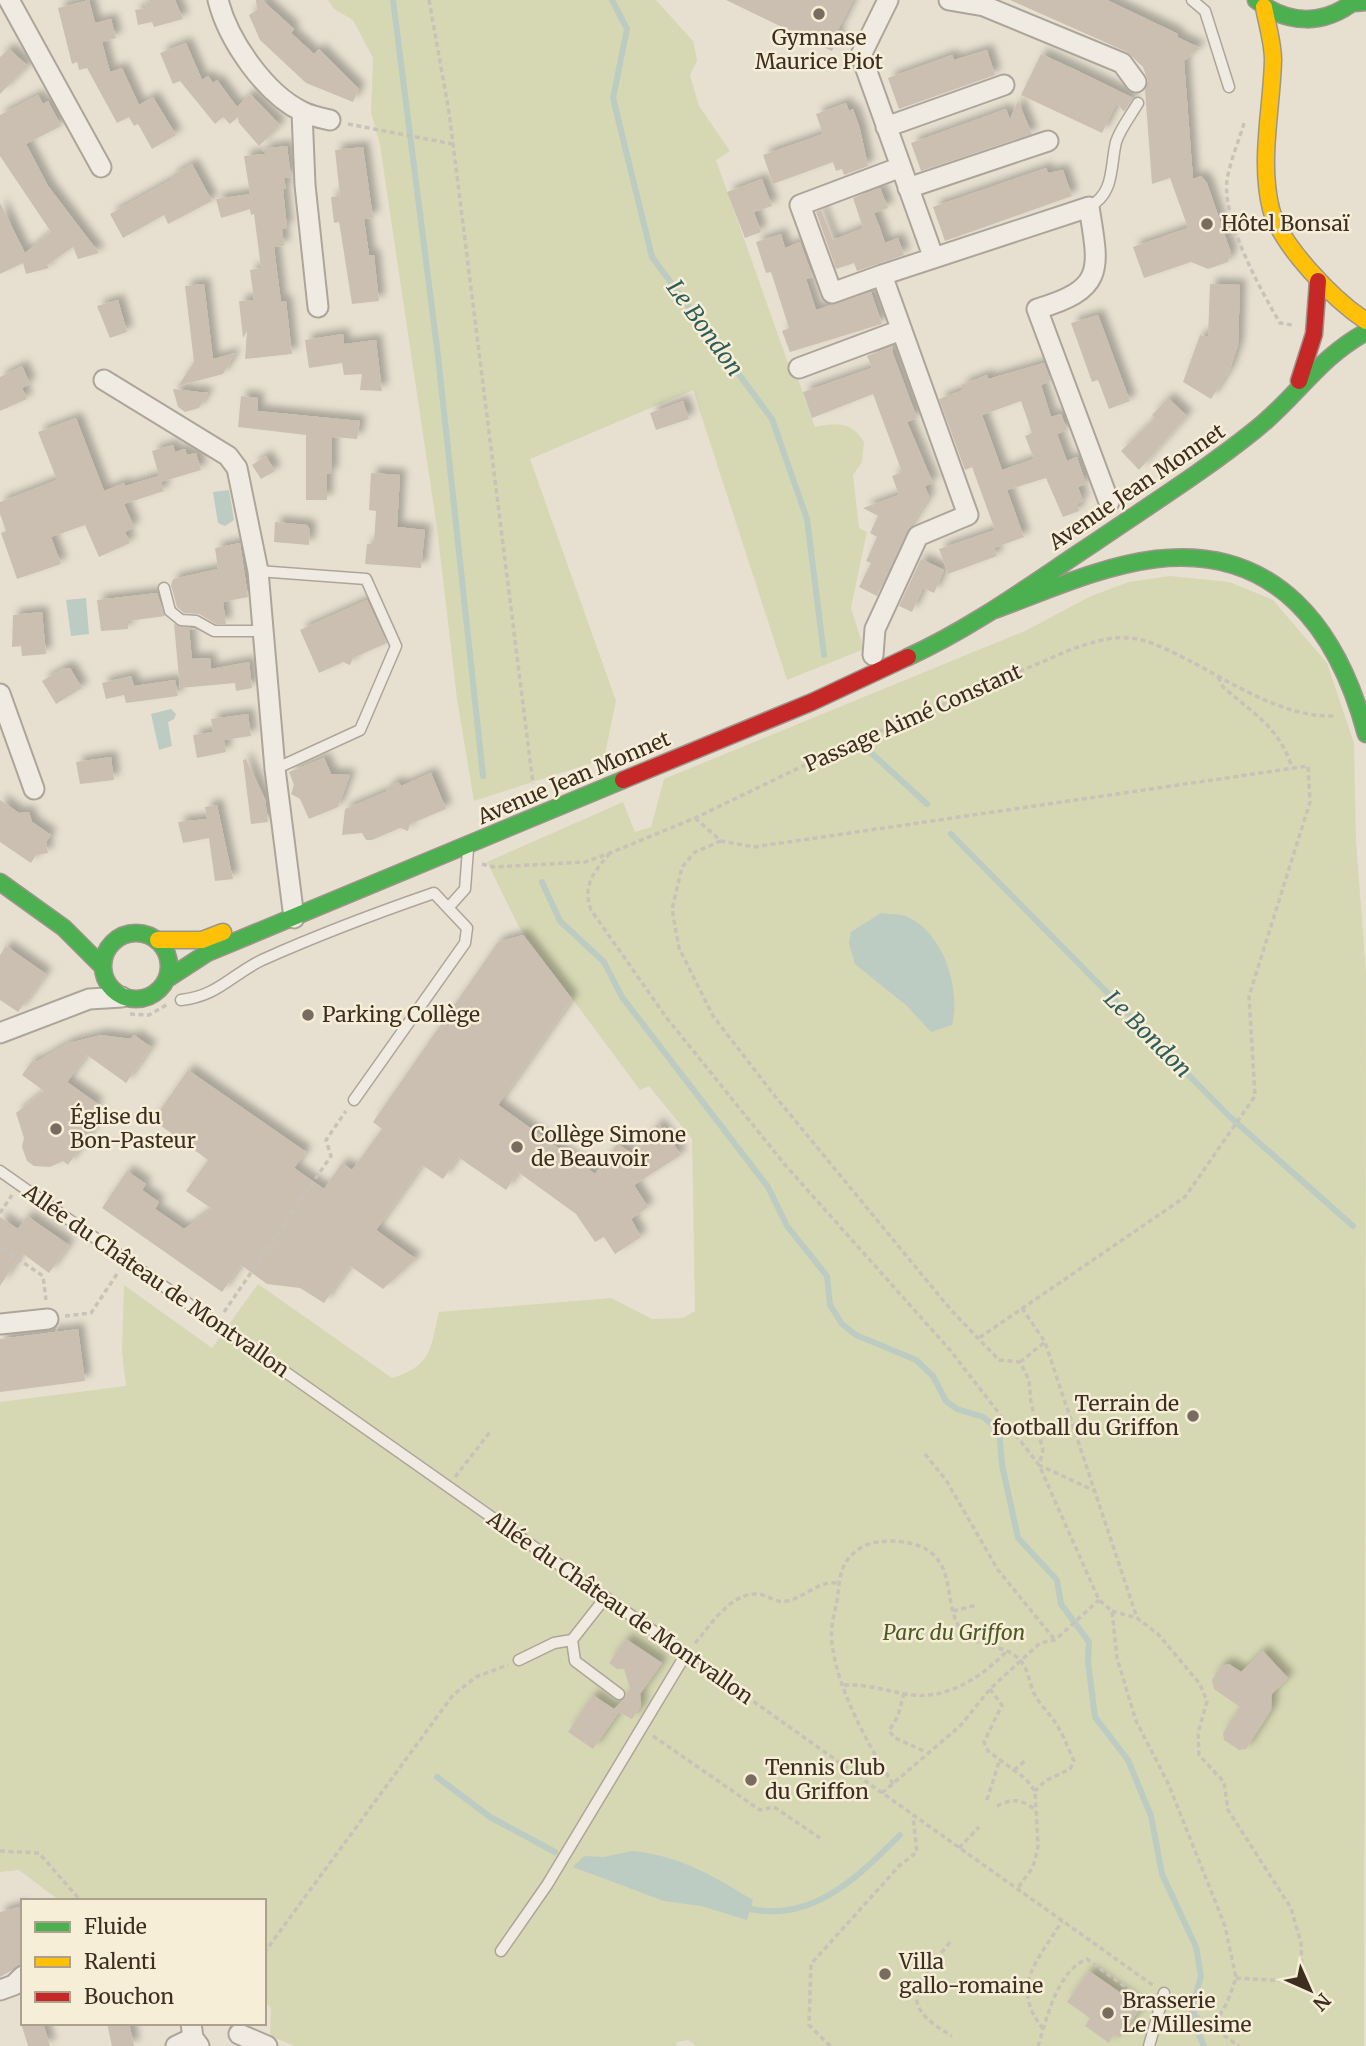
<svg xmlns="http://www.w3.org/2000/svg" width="1366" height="2046" viewBox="0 0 1366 2046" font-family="Merriweather,serif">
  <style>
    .green { fill: #d6d7b3 }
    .water { fill: #bcccc2 }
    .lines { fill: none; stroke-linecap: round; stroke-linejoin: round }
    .stream { stroke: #bcccc2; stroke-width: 6 }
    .building { fill: #cbbfb2; fill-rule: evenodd; filter: url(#shadow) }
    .lane-casing { stroke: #ada599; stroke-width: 13 }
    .street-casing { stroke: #ada599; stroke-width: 23 }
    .fast-casing { stroke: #9c958a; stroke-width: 19 }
    .slow-casing { stroke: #9c958a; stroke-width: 19 }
    .jam-casing { stroke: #9c958a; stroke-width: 19 }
    .path { stroke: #c8c2b9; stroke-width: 3.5; stroke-dasharray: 5 3.5; stroke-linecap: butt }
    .lane { stroke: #efebe3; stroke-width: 10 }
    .street { stroke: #efebe3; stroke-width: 19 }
    .fast { stroke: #4caf50; stroke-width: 16 }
    .slow { stroke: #ffc107; stroke-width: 16 }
    .jam { stroke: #c62828; stroke-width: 16 }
    .poi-dot { fill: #786c5e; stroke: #f7eed8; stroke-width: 2.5 }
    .labels { text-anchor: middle; stroke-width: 5; stroke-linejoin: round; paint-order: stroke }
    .poi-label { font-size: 21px; fill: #3d2e20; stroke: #f7eed8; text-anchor: start }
    .street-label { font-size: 21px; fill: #3d2e20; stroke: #f7eed8 }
    .park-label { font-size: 21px; font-style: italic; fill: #4d5a26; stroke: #f7eed8 }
    .water-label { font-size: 23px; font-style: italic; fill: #2f5d5a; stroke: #f7eed8 }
  </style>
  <defs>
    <filter id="shadow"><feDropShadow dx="6" dy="-6" stdDeviation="3.5" flood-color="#0004"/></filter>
  </defs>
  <rect width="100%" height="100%" fill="#e7e0d1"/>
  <!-- green -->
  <path class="green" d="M328 0H656L693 41 697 60 690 75 699 106 730 151 716 160 788 363 792 362 815 427C835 422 853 422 864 442L862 462 853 475 859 528 867 532 851 608 864 649 787 680 693 390 530 459 616 701 604 759 474 801 457 699 437 528 404 307 380 145 371 112 373 58 353 20 334 9Z
    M1170 576 1229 582 1273 600 1327 663 1354 743 1356 841 1366 974 1364 2046H696L688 2040 677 2042 676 2046H295L270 2036 271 2008 264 2001V1901H60L19 1870 0 1872V1402L126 1386 122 1352 124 1285 212 1348 258 1284 392 1378C432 1366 430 1349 439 1312L611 1298 652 1319 683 1318 695 1311 692 1139 649 1086 640 1090 519 927 487 862 623 802 635 832 651 827 664 779 1025 631 1091 596 1129 582Z"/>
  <!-- water -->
  <path class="water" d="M229 490 234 520 225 526 218 523 213 492Z
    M86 598 89 634 71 636 66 600Z
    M171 709 176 714 174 719 168 722 172 746 159 750 151 714Z
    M881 913C889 914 901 914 908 917 944 934 961 989 952 1025L931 1032 907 1006 855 964 849 943 851 932Z
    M632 1851C681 1856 711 1875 753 1900L747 1920 701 1906 664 1901 573 1867 584 1856 604 1857Z"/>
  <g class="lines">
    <!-- stream -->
    <path class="stream" d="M393 0 438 356 483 776
      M612 0 627 29 613 98 652 257 772 419 807 519 824 655
      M868 750 927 804
      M951 834 1229 1116 1353 1226
      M542 882 560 921 604 962 622 997 768 1187 787 1226 827 1276 830 1305 842 1324 856 1335 916 1360 933 1376 946 1401 957 1409 983 1417 999 1430 1002 1465 1018 1538 1057 1580 1061 1604 1089 1642 1088 1662 1095 1717 1128 1760 1151 1816 1162 1874 1196 1947 1201 1976 1193 2005 1196 2028 1204 2046
      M437 1777 490 1817 555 1852
      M742 1907C809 1926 856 1879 900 1835"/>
  </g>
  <!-- building -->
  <path class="building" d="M89 0 95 23 111 19 116 38 102 42 110 72 122 68 139 105 153 97 176 135 152 149 138 124 134 126 129 117 117 123 87 68 79 70 77 62 72 64 58 8Z
    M155 0H175L183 19 154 27 152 22 138 25 135 10 146 8 144 4Z
    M256 0H262L294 29 291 33 314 54 319 49 359 89 353 102 306 83 260 40 249 15 257 10Z
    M726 0H853L836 34 840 36 832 51Z
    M1010 0H1107L1178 34 1177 37 1200 48 1184 61 1193 179 1201 176 1207 183 1231 253 1228 262 1208 269 1191 262 1144 278 1133 247 1188 228 1170 178 1152 184 1145 90 1148 81 1143 67 1127 52Z
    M186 43 202 80 208 76 213 83 217 80 237 107 250 94 280 125 259 146 239 123 238 117 230 124 223 117 215 124 180 81 173 84 160 53Z
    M9 49 28 66 0 94V57Z
    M987 50 995 75 899 109 888 78 952 55 954 60Z
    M1041 54 1078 71 1133 98 1124 112 1117 103 1102 133 1021 95Z
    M38 95 43 104 48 101 61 126 26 144 48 186 99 253 78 259 73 247 47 265 49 268 26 274 23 263 0 274V203L25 253 51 232 0 156V115Z
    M1018 101 1032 134 921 171 911 143 1006 109 1010 119Z
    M846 103 849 111 853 109 860 129 868 166 844 175 842 169 836 171 833 162 773 184 763 155 823 134 816 114Z
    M287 146 291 177 284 178 286 189H283L287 228 282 229 284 246 274 247 281 302 286 301 292 354 245 359 247 331 243 338 239 301 254 300 250 270 261 268 254 214 251 215 250 209 221 218 216 199 250 194 244 156 266 154 262 149Z
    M363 147 373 218 364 219 369 255H374L379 301 352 304 342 240 339 222 334 223 331 197 340 196 335 150Z
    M192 164 212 201 168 224 164 215 123 238 110 214 173 179 171 176Z
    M1046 168 1048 173 1063 170 1072 196 945 241 933 207Z
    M762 179 772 206 754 212 761 232 745 238 727 192Z
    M880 188 888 208 874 213 880 228 885 243 898 238 904 255 857 271 854 263 836 269 816 212 821 210 833 240 863 228 853 198Z
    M781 234 785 248 800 242 813 277 806 279 816 310 871 292 882 324 885 323 790 352 782 331 789 328 771 272 766 273 756 242Z
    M204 284 213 359 235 353 223 374 178 386 194 362 185 286Z
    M1210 284 1240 285 1238 345 1230 369 1211 399 1183 382 1200 335 1208 337Z
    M118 300 127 332 110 338 97 306Z
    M1098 315 1130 401 1109 409 1098 380 1092 382 1071 323Z
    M343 334 344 344 376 340 382 391 360 390 362 374 344 375 342 363 309 368 305 340Z
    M893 346 892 351 917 418 907 422 933 483 925 486 929 497 907 531 877 596 859 587 871 563 866 561 877 537 870 533 878 516 863 508 899 495 892 476 902 472 873 394 812 418 803 392 872 368 867 356Z
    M1044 363 1051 381 1041 385 1051 417 1061 414 1067 430 1057 434 1067 461 1077 457 1086 484 1078 487 1083 501 1077 504 1079 511 1063 517 1046 478 1007 490 1024 537 994 548 997 556 948 574 939 549 995 530 972 467 965 470 939 399 963 390 961 385 987 375 988 379ZM1021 401 1032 433 1025 436 1034 459 1002 470 982 415Z
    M22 366 30 384 22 388 27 399 0 411V377Z
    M173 389 208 393 199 408 185 412 178 407Z
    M241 396 258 398V411L360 421 357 439 332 437V474H327V500H306V435L238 427Z
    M1168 398 1187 416 1139 470 1121 451 1155 418 1152 415Z
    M683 401 689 419 656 430 650 413Z
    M76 418 104 491 124 483 125 486 159 476 152 451 173 445 175 452 185 449 187 455 196 453 201 470 161 482 164 491 124 504 134 527 125 532 130 543 99 557 85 525 51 537 61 564 17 579 1 533 6 531 0 514V502L57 480 38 432Z
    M266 456 275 471 261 479 252 465Z
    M371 473 400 475 397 527 425 530 421 568 365 564 367 544H374L376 511 369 510Z
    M275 522 307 525 310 530 309 545 274 542Z
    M240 543 248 597 223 602 226 624H216L199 614 184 613 177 607 171 585 173 579 218 569 215 548Z
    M921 559 944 570 934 593 923 588 912 612 899 606Z
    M157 593 165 616 128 621V629L101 631 97 600Z
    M367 600 387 643 353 658 350 665 343 662 319 673 300 630Z
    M42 612 46 654 22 656 21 646 12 647 13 615Z
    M174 624 195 629 189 630 192 659 210 658 211 669 249 662 252 688 236 691 235 683 180 688Z
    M64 668H70L82 688 56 704 42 681Z
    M131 676 134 686 175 680 178 696 126 703 124 695 106 699 102 683Z
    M248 714 251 736 224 740 226 752 197 758 193 735 213 732 211 719Z
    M111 757 114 780 80 784 76 762Z
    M324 758 331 774 350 775 338 807 309 819 300 799 291 794 294 785 289 772Z
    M246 759 265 799 268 822 251 824 243 760Z
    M431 773 446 809 410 824 408 831 400 828 372 840H366L362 833 342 835 345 809 388 791 386 788 398 782 401 786Z
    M0 800 19 813 29 812 32 822 51 835 46 842 48 853 36 855 31 863 0 842Z
    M217 805 233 879 215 881 209 838 183 843 178 822 207 819 205 807Z
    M523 935 572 999 498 1105 595 1174 617 1144 635 1155 658 1123 681 1155 634 1185 648 1207 631 1219 641 1237 615 1254 604 1237 595 1242 576 1214 518 1172 506 1190 458 1157 443 1179 422 1165 376 1230 416 1259 383 1289 350 1266 324 1303 300 1288 267 1284 241 1265 222 1292 102 1208 127 1171 146 1184 142 1190 159 1202 155 1209 184 1229 212 1209 186 1191 208 1160 153 1120 188 1070 306 1152 294 1168 324 1189 342 1163 352 1170 382 1129 373 1122 498 942Z
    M6 946 46 974 18 1012 0 1000V955Z
    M101 1035 131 1039 134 1035 151 1047 126 1083 87 1055 67 1082 98 1104 92 1113 100 1119 68 1165 63 1161 50 1167 34 1166 27 1161 22 1147 24 1138 16 1113 44 1091 22 1075 33 1060 36 1062 69 1043Z
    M27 1216 69 1245 49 1273 22 1253 0 1286V1217L18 1229Z
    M59 1325 56 1332 78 1329 85 1381 0 1392V1339L55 1332Z
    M626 1639 662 1663 640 1694 641 1706 632 1719 615 1710 619 1712 593 1749 568 1732 593 1695 614 1709 625 1698 630 1688 624 1669H617L609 1663Z
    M1263 1651 1288 1678 1272 1694 1271 1710 1246 1749 1239 1750 1224 1740 1223 1733 1240 1707 1214 1689 1212 1680 1221 1666 1229 1664 1241 1672Z
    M23 1906V1964L0 1977V1912Z
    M1089 1971 1141 2007 1120 2038 1114 2034 1109 2043 1085 2026 1090 2018 1067 2002Z
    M21 2023H43L50 2046H28Z
    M107 2023H129L134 2046H112Z"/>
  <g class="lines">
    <defs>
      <path id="lane" d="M1192 0 1205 11 1229 87
        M1089 207C1115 193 1110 167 1116 142 1120 129 1131 115 1138 103
        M258 571 366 579 396 646 360 730 275 769
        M164 588 170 611 181 620 196 621 214 631H262
        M448 908 465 889 468 849
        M181 1000C218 996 231 975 262 960 318 935 376 913 434 893L467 928 465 943 354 1100
        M0 1171 686 1654 547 1885 501 1951
        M572 1640 575 1661 619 1694
        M519 1660 554 1643 572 1640 605 1598
        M1149 2046 1164 1993"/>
      <path id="street" d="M9 0 101 167
        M218 0C228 40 265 94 303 112 311 116 321 118 330 120
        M888 0 861 55 933 256
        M949 0 984 6 1122 63 1136 82
        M302 112 305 185 318 307
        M886 127 1004 85
        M908 188 1048 141
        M882 275 832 293 800 205 901 167
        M799 368 901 330
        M104 380 228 456 237 468 258 571 275 769 294 918
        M873 655 875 629 918 536 968 515 882 275 1089 207C1099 269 1106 289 1037 309L1109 502
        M0 694 34 789
        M0 1033 89 999 122 997
        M0 1324 48 1319
        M0 1990 14 1985 23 1976
        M191 2023 193 2038 199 2046
        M239 2034 267 2046
        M176 2046 193 2038"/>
      <path id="fast" d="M1256 0C1288 25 1324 26 1356 0
        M1354 3 1366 2
        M994 610C1047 591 1100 566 1156 559 1276 545 1338 629 1366 734
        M908 657C974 627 1033 583 1094 543 1148 506 1204 471 1255 430 1296 398 1318 358 1366 332
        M0 882 64 928 103 967
        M103 966a33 33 0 1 1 66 0a33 33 0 1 1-66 0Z
        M167 979 207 953 623 780"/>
      <path id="slow" d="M1264 7C1267 24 1273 42 1273 60 1272 107 1259 161 1271 209 1281 246 1334 300 1366 321
        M158 940H202L223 932"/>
      <path id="jam" d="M1299 381 1314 334 1318 281
        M623 780 812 702 908 657"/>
    </defs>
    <!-- lane casing -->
    <use href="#lane" class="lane-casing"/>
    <!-- street casing -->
    <use href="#street" class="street-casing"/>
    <!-- fast casing -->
    <use href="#fast" class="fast-casing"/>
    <!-- slow casing -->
    <use href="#slow" class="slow-casing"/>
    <!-- jam casing -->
    <use href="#jam" class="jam-casing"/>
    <!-- path -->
    <path class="path" d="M429 0 449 112 533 784
      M1244 123C1239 141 1230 161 1227 180 1222 220 1260 289 1280 323L1292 325
      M348 124 453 144
      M1218 677 1223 687C1254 714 1280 728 1292 768
      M695 818 721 841 754 847 1308 766 1310 802 1249 996 1255 1096 1185 1197 979 1338
      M721 841 695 852 682 867 672 909 679 948 713 1016 774 1095 951 1310 999 1360 1020 1362 1029 1380 1031 1403 1043 1450 1039 1465 1095 1491
      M610 853C594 872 582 885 591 910L666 1017 786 1166 950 1350 1039 1465 1099 1600 1112 1611 1117 1658 1136 1721 1168 1783 1225 1926 1236 1978 1227 2003 1212 2027
      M482 864 494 867 585 862 610 853 695 818 832 752 1072 649C1091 643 1109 636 1129 638 1149 639 1172 652 1190 661 1232 683 1285 718 1334 716
      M130 1014 149 1015 168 1004
      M0 1213 12 1195
      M3 1249 43 1276 46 1300
      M1022 1308 1045 1342 1137 1618
      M224 1312 331 1156 326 1140 346 1111
      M65 1316 91 1313 119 1271
      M1020 1362 1045 1342
      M925 1454 946 1480 998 1570 1055 1640
      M455 1477 490 1432
      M953 1611 977 1605
      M1112 1611 1137 1618 1158 1634 1200 1684 1207 1701 1198 1733 1199 1755 1224 1782 1228 1810 1291 1908 1301 1943 1302 1970
      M695 1643C711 1625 730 1593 757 1594 767 1594 776 1604 787 1601 806 1597 817 1581 837 1583
      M698 1662 1154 1986
      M844 1685C871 1684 888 1692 913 1695 950 1699 984 1675 1008 1650
      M990 1689 1002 1705 984 1742 988 1751 1026 1779 1035 1791 1038 1847 1033 1867 1017 1889
      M904 1693 898 1716 889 1731 895 1738 926 1752
      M653 1736 760 1810 774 1807 820 1838
      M1014 1770 1025 1761
      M893 1784C868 1745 837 1689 832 1643 830 1629 834 1615 837 1601 840 1578 839 1561 862 1547 878 1538 908 1540 924 1548 954 1564 945 1598 957 1623 972 1653 1000 1640 1019 1659 1029 1668 1029 1686 1036 1697 1041 1706 1050 1714 1055 1722 1063 1734 1068 1748 1074 1761L1070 1769 1045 1781 1035 1791
      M882 1793 960 1726 990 1689 1040 1643 1055 1640 1099 1600
      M987 1800 1000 1759
      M997 1806C1014 1798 1019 1799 1035 1809
      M959 1848 979 1827
      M0 1851 39 1853 81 1901
      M950 1942C917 1984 894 2003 952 2036
      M264 1953 453 1695 476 1677 508 1665
      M1236 1978 1287 1981
      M1175 2001 1239 2046
      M1043 2029C1009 1985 1038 1961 1062 1921
      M830 2046 809 2025 811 1964 900 1865 917 1852 913 1816
      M1038 2046C1047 2018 1057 1971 1087 1959L1148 2003"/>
    <!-- lane -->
    <use href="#lane" class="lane"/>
    <!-- street -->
    <use href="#street" class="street"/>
    <!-- fast -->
    <use href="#fast" class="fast"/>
    <!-- slow -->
    <use href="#slow" class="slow"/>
    <!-- jam -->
    <use href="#jam" class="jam"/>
  </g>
  <!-- markers -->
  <g class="poi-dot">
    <circle cx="819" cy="14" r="7"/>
    <circle cx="1207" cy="224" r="7"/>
    <circle cx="308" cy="1015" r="7"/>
    <circle cx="56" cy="1129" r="7"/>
    <circle cx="517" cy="1147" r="7"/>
    <circle cx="1193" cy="1416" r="7"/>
    <circle cx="751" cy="1780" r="7"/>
    <circle cx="885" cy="1974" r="7"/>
    <circle cx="1108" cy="2013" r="7"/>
  </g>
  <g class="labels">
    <!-- poi labels -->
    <g class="poi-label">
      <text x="819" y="45" text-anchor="middle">Gymnase<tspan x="819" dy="24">Maurice Piot</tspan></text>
      <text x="1221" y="231">Hôtel Bonsaï</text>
      <text x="322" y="1022">Parking Collège</text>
      <text x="70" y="1124">Église du<tspan x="70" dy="24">Bon-Pasteur</tspan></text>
      <text x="531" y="1142">Collège Simone<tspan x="531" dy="24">de Beauvoir</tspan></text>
      <text x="1179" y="1411" text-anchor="end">Terrain de<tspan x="1179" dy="24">football du Griffon</tspan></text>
      <text x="765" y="1775">Tennis Club<tspan x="765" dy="24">du Griffon</tspan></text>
      <text x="899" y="1969">Villa<tspan x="899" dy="24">gallo-romaine</tspan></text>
      <text x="1122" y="2008">Brasserie<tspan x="1122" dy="24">Le Millesime</tspan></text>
    </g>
    <!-- street labels -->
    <g class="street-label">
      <text transform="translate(1137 487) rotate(-34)" y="7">Avenue Jean Monnet</text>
      <text transform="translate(913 718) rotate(-24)" y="7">Passage Aimé Constant</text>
      <text transform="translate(574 778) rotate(-23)" y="7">Avenue Jean Monnet</text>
      <text transform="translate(156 1281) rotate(35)" y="7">Allée du Château de Montvallon</text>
      <text transform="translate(620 1608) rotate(35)" y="7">Allée du Château de Montvallon</text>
    </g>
    <!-- park labels -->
    <g class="park-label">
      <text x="954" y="1640">Parc du Griffon</text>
    </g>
    <!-- water labels -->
    <g class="water-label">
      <text transform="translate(705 328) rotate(54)" y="8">Le Bondon</text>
      <text transform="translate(1148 1034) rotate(45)" y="8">Le Bondon</text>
    </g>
  </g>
  <!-- legend -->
  <rect x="21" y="1899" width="245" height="126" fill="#f7eed8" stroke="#ada18e" stroke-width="2"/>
  <rect x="35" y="1922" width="35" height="10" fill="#4caf50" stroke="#ada18e" stroke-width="2"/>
  <text x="84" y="1934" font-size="21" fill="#3d2e20">Fluide</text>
  <rect x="35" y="1957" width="35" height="10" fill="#ffc107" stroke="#ada18e" stroke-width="2"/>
  <text x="84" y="1969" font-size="21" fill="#3d2e20">Ralenti</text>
  <rect x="35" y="1992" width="35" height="10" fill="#c62828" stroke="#ada18e" stroke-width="2"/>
  <text x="84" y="2004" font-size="21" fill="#3d2e20">Bouchon</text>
  <!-- north arrow -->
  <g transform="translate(1310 1990) rotate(135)" stroke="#f7eed8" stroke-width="5" paint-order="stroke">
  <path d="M0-5L12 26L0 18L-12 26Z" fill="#3d2e20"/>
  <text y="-10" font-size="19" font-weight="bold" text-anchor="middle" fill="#3d2e20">N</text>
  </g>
</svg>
